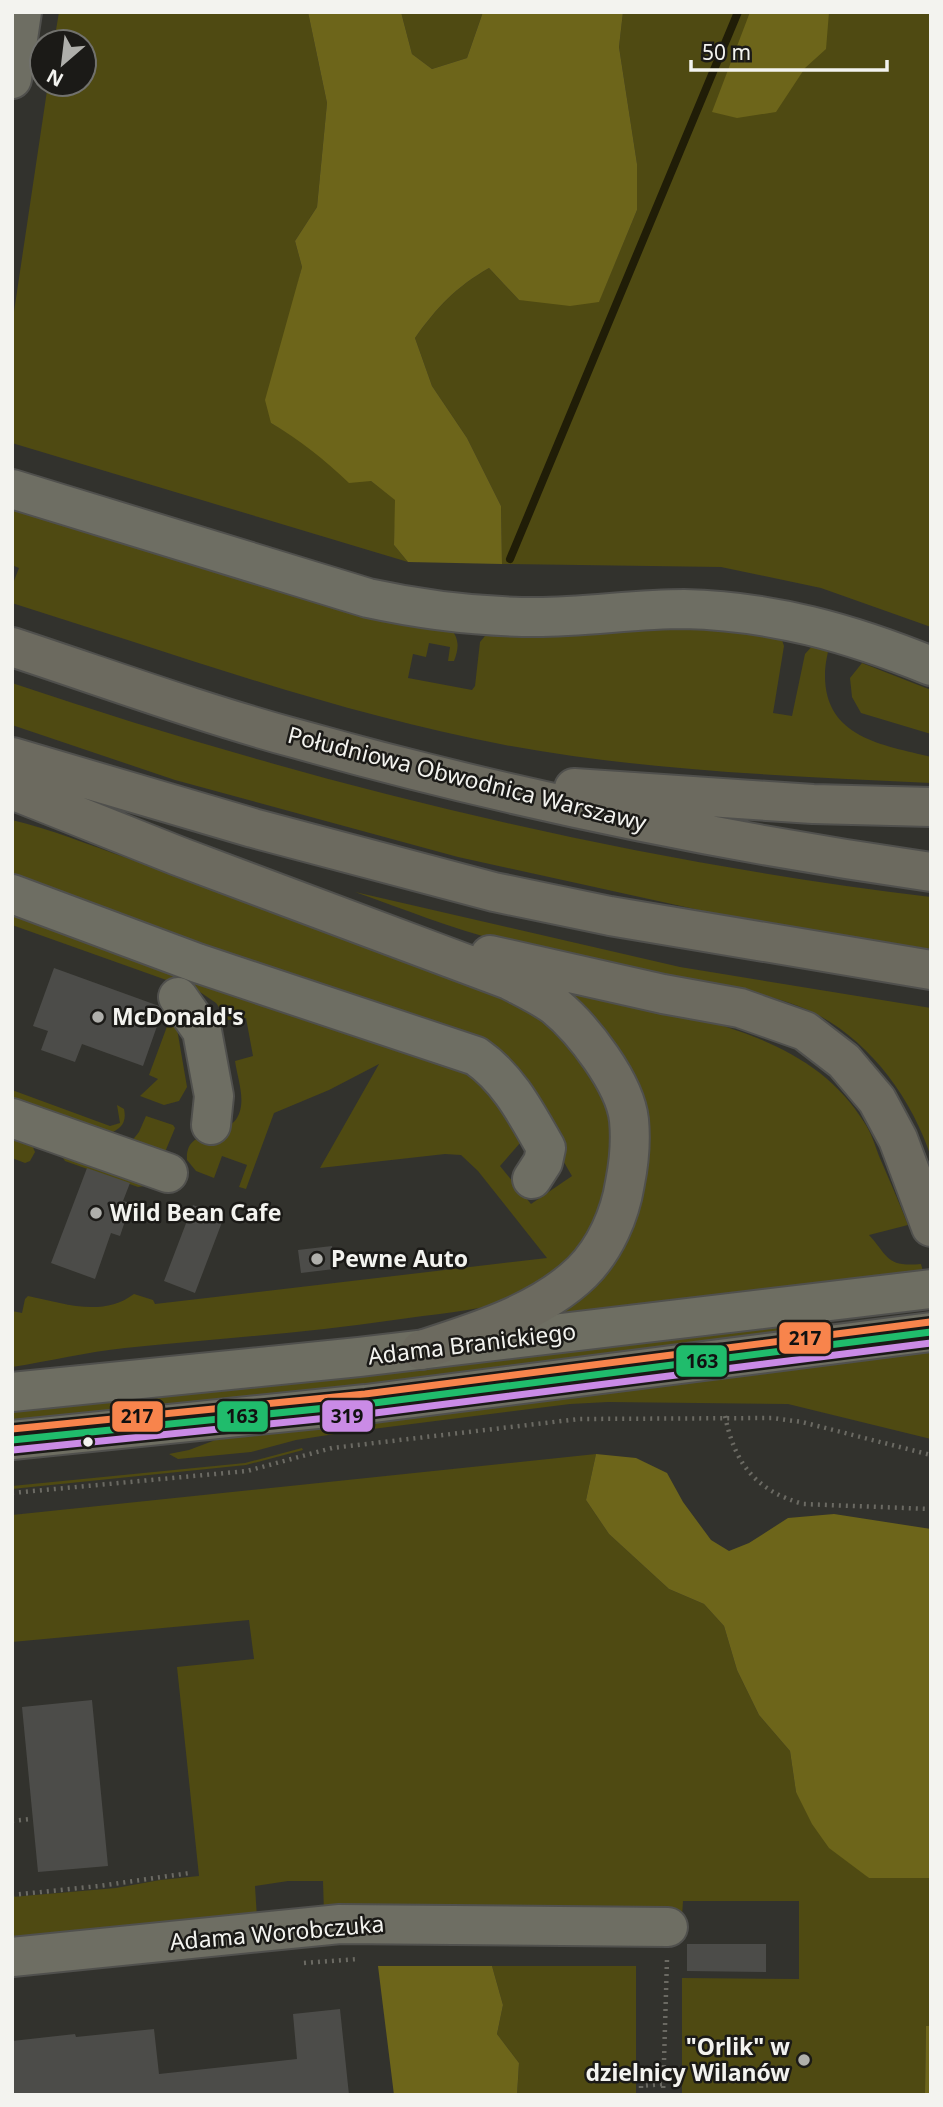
<svg xmlns="http://www.w3.org/2000/svg" width="943" height="2107" viewBox="0 0 943 2107" font-family="'Noto Sans',sans-serif">
  <style>
    .green { fill: #4f4a12 }
    .forest { fill: #6d651a }
    .lines { fill: none; stroke-linecap: round; stroke-linejoin: round }
    .stream { stroke: #201d07; stroke-width: 8 }
    .building { fill: #4c4c49 }
    .minor-casing { stroke: #50504d; stroke-width: 42 }
    .major-casing { stroke: #50504d; stroke-width: 42 }
    .highway-casing { stroke: #50504d; stroke-width: 42 }
    .path { stroke: #6b6a63; stroke-width: 4.5; stroke-dasharray: 2 5; stroke-linecap: butt }
    .minor { stroke: #6e6e63; stroke-width: 38 }
    .major { stroke: #6e6e62; stroke-width: 38 }
    .highway { stroke: #6c6a5f; stroke-width: 38 }
    .bus-1-casing { stroke: #1b1a17; stroke-width: 12 }
    .bus-2-casing { stroke: #1b1a17; stroke-width: 12 }
    .bus-3-casing { stroke: #1b1a17; stroke-width: 12 }
    .bus-1 { stroke: #20bc6c; stroke-width: 7 }
    .bus-2 { stroke: #ca8be6; stroke-width: 7 }
    .bus-3 { stroke: #f8844c; stroke-width: 7 }
    .poi-dot { fill: #afafab; stroke: #1b1a17; stroke-width: 2.5 }
    .bus-dot { fill: #f3f3ef; stroke: #1b1a17; stroke-width: 2.5 }
    .labels { text-anchor: middle; stroke-width: 5; stroke-linejoin: round; paint-order: stroke }
    .street-label { font-size: 23px; fill: #f3f3ef; stroke: #1b1a17 }
    .poi-label { font-size: 23px; font-weight: bold; fill: #f3f3ef; stroke: #1b1a17; text-anchor: start }
    .line-badge { stroke: #1b1a17; stroke-width: 2.5 }
    .pale-badge-label { font-size: 19px; text-anchor: middle; font-weight: bold; fill: #111 }
  </style>
  <rect width="100%" height="100%" fill="#32322d"/>
  <!-- green -->
  <path class="green" d="M59 12H308L327 103 317 207 295 241 302 267 290 315 271 423 300 440 321 456 371 481 396 500 394 545 408 562 12 443V325L48 84H84V42H54Z
    M401 12H483L467 58 432 69 412 54Z
    M623 12H931V627L821 588 721 567 502 564 501 506 467 438 432 386 415 338C437 307 456 287 489 268L519 300 599 301 637 210V164L619 47Z
    M12 502 447 625C459 636 460 646 454 661H448L450 647 429 643 426 657 413 654 408 678 472 690 475 686 480 642 490 630 658 619 781 637 784 646 773 713 792 716 805 654 814 644 830 642C828 652 825 664 825 674 824 738 883 745 931 757V783C788 776 645 771 505 745 337 713 175 654 12 603V586L19 568 12 565Z
    M862 663 931 690V734L861 713 852 697 850 678Z
    M12 683C312 784 617 859 931 897V949L749 921 458 857 175 780 12 725Z
    M12 820C51 829 89 845 127 858 214 890 301 923 388 955 441 974 514 989 558 1026 607 1068 619 1126 605 1187 595 1232 559 1283 513 1299 476 1312 433 1314 394 1320 305 1333 215 1339 125 1348 87 1352 50 1361 12 1367V1311L22 1313 25 1299 28 1296C63 1303 102 1318 134 1294L153 1300 155 1304 547 1258 478 1171 461 1155 445 1154 320 1168 379 1064 329 1090 274 1113 246 1189 239 1187 247 1165 222 1156 214 1178 196 1171 187 1160C185 1122 236 1144 241 1106 243 1092 237 1075 235 1061L253 1056 246 1018 228 1020 216 1003 200 992 12 925V904L428 1047 488 1073 508 1097 520 1121V1143L500 1166 531 1204 572 1176C553 1144 525 1085 496 1062 474 1045 442 1039 415 1030L12 888Z
    M355 892 680 967 931 1008V1157C911 1096 867 1037 808 1010 769 993 725 987 684 979 623 966 562 956 502 941 452 929 404 909 355 892Z
    M559 991C662 1013 803 1022 864 1122 871 1132 875 1145 879 1156 889 1179 899 1202 908 1225L869 1235C889 1257 886 1267 921 1264L924 1275 550 1317 587 1287 628 1068C605 1029 596 1017 559 991Z
    M172 1013 175 1017 187 1087 179 1101 164 1105 140 1096 158 1079 149 1075Z
    M12 1090 110 1126 120 1123 117 1105 124 1109C127 1123 121 1129 108 1134L12 1106Z
    M146 1116 173 1125 175 1128 165 1152 131 1142 139 1132Z
    M12 1131 32 1145 35 1152 30 1161 25 1163 12 1158Z
    M61 1155 146 1183 145 1186 138 1187 65 1161Z
    M822 1318 824 1330 350 1389 12 1422V1407Z
    M931 1349V1439L788 1404 608 1402 570 1404 341 1433 296 1440 251 1452 178 1459 169 1454 189 1450 226 1436Z
    M302 1448 303 1450 246 1465 12 1489V1486L245 1463Z
    M596 1454 586 1500 609 1534 669 1589 704 1604 724 1626 737 1670 759 1715 790 1751 796 1792 869 1878H931V2026H926L925 2095H682V1978L799 1979V1901H683L682 1916 324 1913 323 1881H288L255 1886 257 1918 12 1942V1897L116 1888 160 1880 199 1876 177 1667 254 1659 249 1620 12 1642V1515Z
    M492 1966H636V2095H517L519 2063 497 2034 503 2005Z"/>
  <!-- forest -->
  <path class="forest" d="M308 12H401L412 54 432 69 467 58 483 12H623L619 47 637 164V210L599 302 570 306 519 300 489 268C456 287 437 307 415 338L432 386 467 438 501 506 502 564 408 562 394 545 395 500 371 481 349 483C324 459 300 440 271 423L265 400 302 267 295 241 317 207 327 103Z
    M750 12H829L826 49 805 68 776 112 737 118 712 112Z
    M596 1454 636 1458 667 1473 683 1502 711 1540 729 1551 749 1543 788 1518 834 1514 931 1529V1878H869L829 1848 812 1824 796 1792 790 1751 759 1715 737 1670 724 1626 704 1604 669 1589 609 1534 586 1500Z
    M378 1966H492L503 2005 497 2034 519 2063 517 2095H394Z
    M926 2026H931V2095H925Z"/>
  <g class="lines">
    <!-- stream -->
    <path class="stream" d="M510 559 738 12"/>
  </g>
  <!-- building -->
  <path class="building" d="M54 968 159 1006 162 1012 143 1066 82 1044 75 1062 41 1050 48 1031 33 1026Z
    M87 1168 130 1183 123 1201 131 1203 120 1236 111 1233 95 1279 51 1263Z
    M193 1205 224 1217 195 1293 164 1281Z
    M332 1246 334 1269 301 1273 298 1250Z
    M92 1700 108 1866 38 1872 22 1707Z
    M687 1944H766V1972L687 1971Z
    M340 2009 349 2095H12V2041L75 2034 76 2037 154 2029 159 2074 297 2059 293 2014Z"/>
  <g class="lines">
    <defs>
      <path id="minor" d="M12 79 22 12
        M12 489 368 598C423 610 479 617 536 617 586 617 635 609 684 609 772 611 850 633 931 666
        M12 894 197 963 476 1056C509 1079 526 1113 546 1148L543 1162 532 1179
        M178 997 202 1031 214 1096 211 1125
        M12 1118 168 1173
        M12 1957 340 1924 668 1927"/>
      <path id="major" d="M12 1392 359 1357 931 1289
        M12 1440 366 1404 931 1332"/>
      <path id="highway" d="M12 647C106 678 199 712 294 738 504 797 716 841 931 872
        M12 757 253 828 494 892 610 916 931 970
        M574 788 813 804 931 807
        M12 790 178 856 509 980C524 988 541 996 555 1006 583 1029 625 1083 629 1120 631 1141 629 1163 625 1183 620 1215 605 1249 582 1272 540 1313 474 1333 421 1350
        M490 955 663 994 740 1008 805 1031 844 1061 877 1100 898 1139 931 1227"/>
    </defs>
    <!-- minor casing -->
    <use href="#minor" class="minor-casing"/>
    <!-- major casing -->
    <use href="#major" class="major-casing"/>
    <!-- highway casing -->
    <use href="#highway" class="highway-casing"/>
    <!-- path -->
    <path class="path" d="M725 1416C735 1464 755 1490 803 1504L931 1509
      M12 1493 247 1471 332 1448 579 1419 772 1418 802 1422 931 1455
      M12 1821 31 1819
      M12 1895 99 1886 190 1873
      M304 1963 358 1959
      M641 2095V2086L663 2084
      M663 2095 667 1959"/>
    <!-- minor -->
    <use href="#minor" class="minor"/>
    <!-- major -->
    <use href="#major" class="major"/>
    <!-- highway -->
    <use href="#highway" class="highway"/>
    <defs>
      <path id="bus-1" d="M12 1440 366 1404 931 1332"/>
      <path id="bus-2" d="M13 1450 367 1414 931 1343"/>
      <path id="bus-3" d="M12 1429 365 1394 930 1322"/>
    </defs>
    <!-- bus-1 casing -->
    <use href="#bus-1" class="bus-1-casing"/>
    <!-- bus-2 casing -->
    <use href="#bus-2" class="bus-2-casing"/>
    <!-- bus-3 casing -->
    <use href="#bus-3" class="bus-3-casing"/>
    <!-- bus-1 -->
    <use href="#bus-1" class="bus-1"/>
    <!-- bus-2 -->
    <use href="#bus-2" class="bus-2"/>
    <!-- bus-3 -->
    <use href="#bus-3" class="bus-3"/>
  </g>
  <!-- markers -->
  <g class="poi-dot">
    <circle cx="98" cy="1017" r="7"/>
    <circle cx="96" cy="1213" r="7"/>
    <circle cx="317" cy="1259" r="7"/>
    <circle cx="804" cy="2060" r="7"/>
  </g>
  <circle class="bus-dot" cx="88" cy="1442" r="6"/>
  <g class="labels">
    <!-- street labels -->
    <g class="street-label">
      <text transform="translate(467 779) rotate(14)" y="8">Południowa Obwodnica Warszawy</text>
      <text transform="translate(472 1344) rotate(-7)" y="8">Adama Branickiego</text>
      <text transform="translate(277 1933) rotate(-5)" y="8">Adama Worobczuka</text>
    </g>
    <!-- poi labels -->
    <g class="poi-label">
      <text x="112" y="1025">McDonald's</text>
      <text x="110" y="1221">Wild Bean Cafe</text>
      <text x="331" y="1267">Pewne Auto</text>
      <text x="790" y="2055" text-anchor="end">"Orlik" w<tspan x="790" dy="26">dzielnicy Wilanów</tspan></text>
    </g>
  </g>
  <g class="line-badge">
    <rect x="778" y="1321" width="54" height="34" rx="7" fill="#f8844c"/>
    <rect x="675" y="1344" width="53" height="34" rx="7" fill="#20bc6c"/>
    <rect x="321" y="1399" width="53" height="34" rx="7" fill="#ca8be6"/>
    <rect x="111" y="1400" width="53" height="33" rx="7" fill="#f8844c"/>
    <rect x="216" y="1400" width="53" height="33" rx="7" fill="#20bc6c"/>
  </g>
  <g class="pale-badge-label">
    <text x="805" y="1345">217</text>
    <text x="702" y="1368">163</text>
    <text x="347" y="1423">319</text>
    <text x="137" y="1423">217</text>
    <text x="242" y="1423">163</text>
  </g>
  <!-- border -->
  <rect width="943" height="2107" fill="none" stroke="#f3f3ef" stroke-width="28"/>
  <!-- north arrow -->
  <g transform="translate(63 63) rotate(208)"><circle r="33" fill="#1b1a17" stroke="#71716d" stroke-width="2"/>
  <path d="M0-5L12 26L0 18L-12 26Z" fill="#afafab"/>
  <text y="-10" font-size="19" font-weight="bold" text-anchor="middle" fill="#f3f3ef">N</text>
  </g>
  <!-- scale -->
  <path d="M691 60v10h196v-10" fill="none" stroke="#f3f3ef" stroke-width="3.5"/>
  <text x="702" y="60" font-size="21" fill="#f3f3ef" stroke="#1b1a17" stroke-width="5" paint-order="stroke">50 m</text>
</svg>
